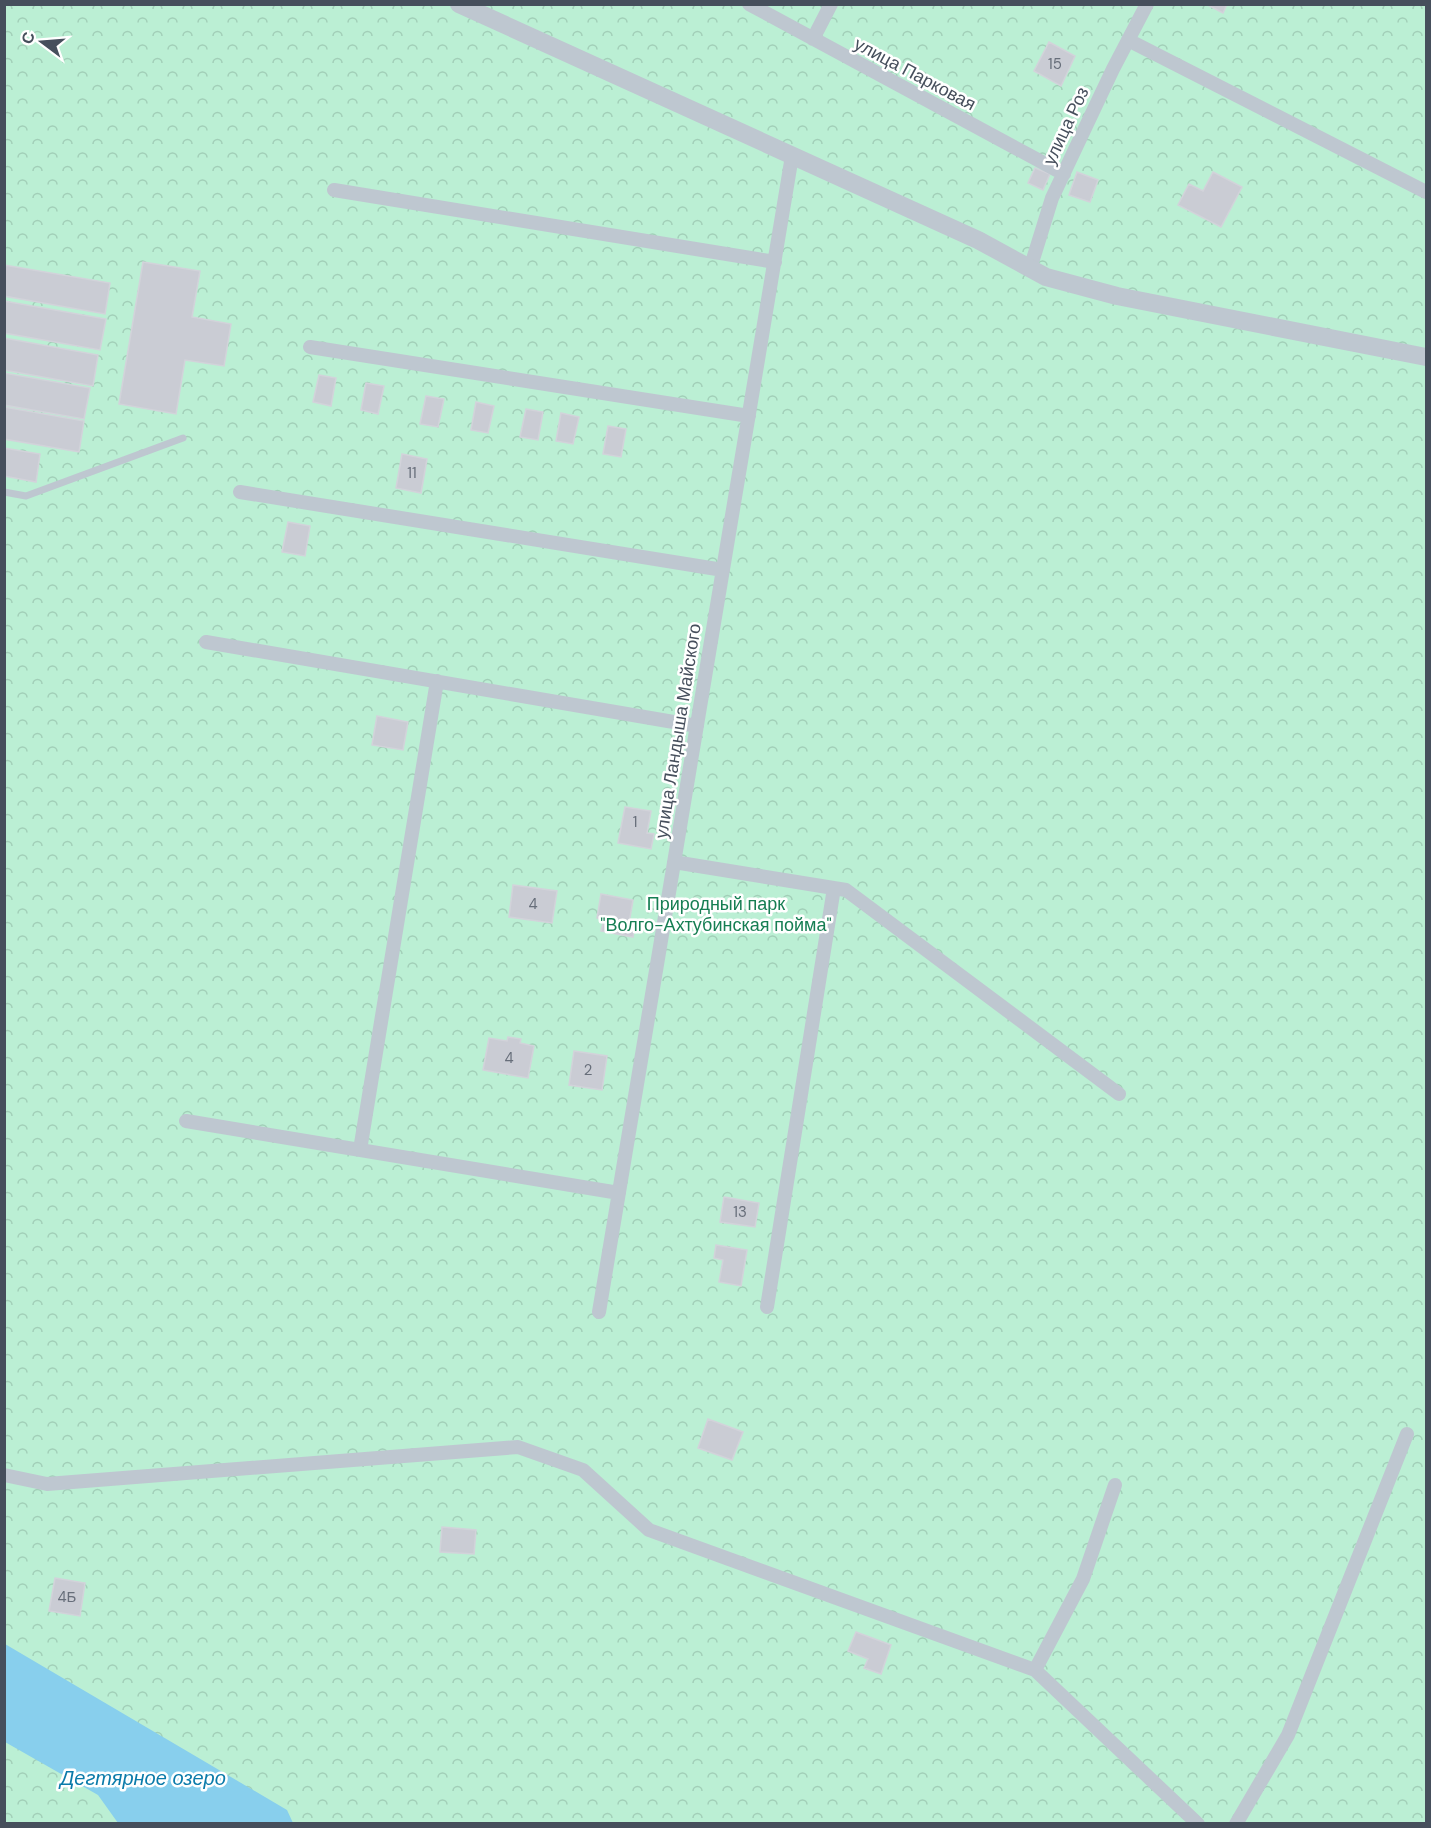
<svg xmlns="http://www.w3.org/2000/svg" width="1431" height="1828" viewBox="0 0 1431 1828" font-family="'DM Sans',sans-serif">
  <style>
    .park { fill: url(#park-crowns) }
    .water { fill: #88cfed }
    .building { fill: #caccd4; stroke: #d2d3da; stroke-width: 1.5 }
    .lines { fill: none; stroke-linecap: round; stroke-linejoin: round }
    .service { stroke: #bec7d0; stroke-width: 7 }
    .minor { stroke: #bec7d0; stroke-width: 14 }
    .tertiary { stroke: #bec7d0; stroke-width: 18 }
    .labels { text-anchor: middle; stroke-width: 5; stroke-linejoin: round; paint-order: stroke }
    .number-label { font-size: 15px; fill: #676e7a }
    .street-label { font-size: 18px; fill: #464f5c; stroke: #fff }
    .park-label { font-size: 18px; fill: #167e53; stroke: #fff }
    .water-label { font-size: 20px; font-style: italic; fill: #0b7baa; stroke: #fff }
  </style>
  <defs>
    <pattern id="park-crowns" width="20" height="18" patternUnits="userSpaceOnUse" patternTransform="scale(1.5)"><rect width="20" height="18" fill="#bbefd4"/><path d="M2 6a3 3 0 1 1 6 0M12 15a3 3 0 1 1 6 0" fill="none" stroke="#a2cfb8"/></pattern>
  </defs>
  <rect width="100%" height="100%" fill="#f1eeee"/>
  <!-- park -->
  <path class="park" d="M5 5H1426V1823L5 1824Z"/>
  <!-- water -->
  <path class="water" d="M5 1644 287 1810 293 1823H118L98 1795 5 1742Z"/>
  <!-- building -->
  <path class="building" d="M1206 4H1227L1223 13Z
    M1049 42 1075 56 1061 86 1034 71Z
    M1035 168 1050 174 1043 190 1028 183Z
    M1077 172 1098 180 1090 202 1069 195Z
    M1213 172 1242 187 1221 227 1178 205 1189 184 1203 191Z
    M143 262 200 271 192 317 231 324 224 366 185 360 176 414 119 404Z
    M4 265 110 283 105 314 4 296Z
    M4 301 106 319 100 350 4 333Z
    M4 338 98 355 93 386 4 370Z
    M4 373 90 388 84 419 4 405Z
    M319 375 336 378 331 406 313 402Z
    M366 383 384 386 378 414 361 410Z
    M426 396 444 399 438 427 420 424Z
    M476 402 494 406 488 433 471 430Z
    M4 407 84 421 79 452 4 439Z
    M526 409 543 412 538 440 520 437Z
    M561 413 579 417 573 444 556 441Z
    M608 426 626 429 621 457 603 454Z
    M4 448 40 454 36 482 4 476Z
    M402 454 427 459 421 493 396 488Z
    M288 522 310 526 305 556 282 552Z
    M377 716 408 722 403 750 372 745Z
    M625 807 651 811 647 833 654 834 651 849 618 843Z
    M513 885 557 891 552 923 509 917Z
    M601 894 633 900 629 923 635 924 633 937 601 931 604 920 597 918Z
    M508 1037 521 1039 520 1043 534 1046 528 1078 483 1070 489 1038 507 1041Z
    M574 1051 607 1056 602 1090 569 1085Z
    M724 1197 759 1203 755 1227 720 1222Z
    M716 1245 747 1250 741 1286 719 1282 723 1260 714 1258Z
    M708 1419 743 1432 732 1460 698 1448Z
    M442 1527 476 1530 474 1554 440 1552Z
    M55 1578 85 1583 80 1616 49 1611Z
    M856 1632 891 1645 881 1674 864 1668 868 1659 848 1651Z"/>
  <g class="lines">
    <!-- service -->
    <path class="service" d="M4 492 26 496 183 438"/>
    <!-- minor -->
    <path class="minor" d="M749 4 1064 174
      M813 39 831 4
      M1128 40 1426 192
      M334 190 775 262
      M1030 269 1052 198 1113 69 1147 4
      M310 347 749 416
      M240 492 723 570
      M206 642 697 726
      M674 862 846 890 1119 1094
      M186 1121 619 1193
      M360 1150 437 681
      M767 1307 834 888
      M599 1312 792 156
      M4 1475 47 1484 518 1447 583 1470 649 1530 1035 1670 1198 1824
      M1035 1670 1083 1579 1115 1485
      M1236 1824 1288 1735 1407 1434"/>
    <!-- tertiary -->
    <path class="tertiary" d="M459 4 978 240 1046 277 1117 296 1426 357"/>
  </g>
  <g class="labels">
    <!-- number labels -->
    <g class="number-label">
      <text x="1055" y="69">15</text>
      <text x="412" y="478">11</text>
      <text x="635" y="827">1</text>
      <text x="533" y="909">4</text>
      <text x="509" y="1063">4</text>
      <text x="588" y="1075">2</text>
      <text x="740" y="1217">13</text>
      <text x="67" y="1602">4Б</text>
    </g>
    <!-- street labels -->
    <g class="street-label">
      <text transform="translate(915 74) rotate(28)" y="6">улица Парковая</text>
      <text transform="translate(1066 126) rotate(-65)" y="6">улица Роз</text>
      <text transform="translate(678 731) rotate(-81)" y="6">улица Ландыша Майского</text>
    </g>
    <!-- park labels -->
    <g class="park-label">
      <text x="716" y="910">Природный парк<tspan x="716" dy="21">"Волго-Ахтубинская пойма"</tspan></text>
    </g>
    <!-- water labels -->
    <g class="water-label">
      <text x="143" y="1785">Дегтярное озеро</text>
    </g>
  </g>
  <!-- border -->
  <rect width="1431" height="1828" fill="none" stroke="#464f5c" stroke-width="12"/>
  <!-- north arrow -->
  <g transform="translate(42 42) rotate(286)" stroke="#ffffff" stroke-width="4.5" paint-order="stroke">
  <path d="M0-4.5L10 22L0 15L-10 22Z" fill="#464f5c"/>
  <text y="-9" font-size="16" font-weight="bold" text-anchor="middle" fill="#464f5c">С</text>
  </g>
</svg>
